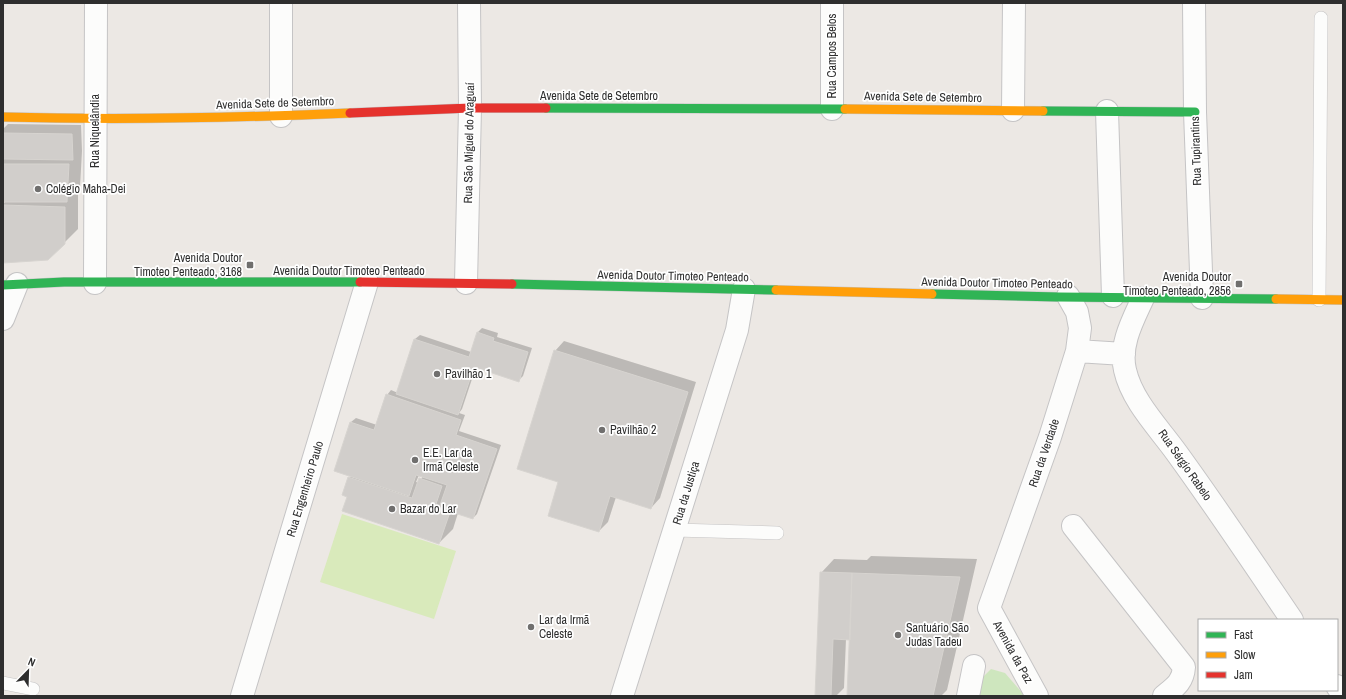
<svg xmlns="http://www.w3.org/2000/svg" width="1346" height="699" viewBox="0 0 1346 699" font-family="'Archivo Narrow',sans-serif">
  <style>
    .green { fill: #cee6be }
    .pitch { fill: #d9eabb }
    .shadow { fill: #0003; fill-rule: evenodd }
    .building { fill: #d1cecb; stroke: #d7d4d0 }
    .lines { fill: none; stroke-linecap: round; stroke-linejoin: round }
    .lane-casing { stroke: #c5c4c5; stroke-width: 14 }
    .street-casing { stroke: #c5c4c5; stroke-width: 24 }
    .fast-casing { stroke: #c5c4c5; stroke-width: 10 }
    .slow-casing { stroke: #c5c4c5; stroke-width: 10 }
    .jam-casing { stroke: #c5c4c5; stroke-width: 10 }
    .lane { stroke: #fcfcfb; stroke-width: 13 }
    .street { stroke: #fcfcfb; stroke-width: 22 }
    .fast { stroke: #30b455; stroke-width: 9 }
    .slow { stroke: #ff9f0a; stroke-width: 9 }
    .jam { stroke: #e5322d; stroke-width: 9 }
    .poi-dot { fill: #706f6e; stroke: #fff; stroke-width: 1.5 }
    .labels { text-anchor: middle; stroke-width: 3.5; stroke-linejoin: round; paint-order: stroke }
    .street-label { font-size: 12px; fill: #2e2e2e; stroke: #fff }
    .poi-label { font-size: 12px; fill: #2e2e2e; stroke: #fff; text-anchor: start }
  </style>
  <rect width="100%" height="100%" fill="#ece8e4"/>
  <!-- green -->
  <path class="green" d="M991 669 1005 673 1025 696H975L981 679Z"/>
  <!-- pitch -->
  <path class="pitch" d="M342 514 456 551 434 619 320 582Z"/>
  <!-- shadow -->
  <path class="shadow" d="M8 124 81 125 82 151 80 187 74 193H78V229L48 259 3 261V204L6 201H3V129Z
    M482 328 498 333 497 337 532 348 523 376 519 380 476 367 462 409 459 413 465 415 459 431 501 445 477 514 473 518 458 513 453 529 439 543 348 496 349 478 351 476V422L356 418 377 425 387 395 391 390 398 393 415 339 420 335 471 352 478 332ZM419 475 423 476 419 483 416 482Z
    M564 341 696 382 660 498 651 508 616 497 608 522 599 531 560 481 555 351Z
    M871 556 977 559 947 690 941 696H848L851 639H846L844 688 836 696H816L821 573 834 559 867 560Z"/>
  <!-- building -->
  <path class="building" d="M3 133 72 134 73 160 3 159Z
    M3 164H69L67 202H3Z
    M3 205 65 207V244L48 260 3 263Z
    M477 332 494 338 493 341 528 352 519 382 474 367 458 415 396 394 414 339 469 357Z
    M554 350 688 392 651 509 610 496 599 532 548 516 558 482 517 469Z
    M386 394 461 420 456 435 497 449 473 519 439 508 447 485 416 475 409 496 334 471 350 422 374 430Z
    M348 477 412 498 419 478 442 486 435 507 450 512 439 544 342 511 347 497 342 495Z
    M820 572 852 573 850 640 833 639 831 696H815Z
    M852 573 960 577 933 696H847Z"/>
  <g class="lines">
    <defs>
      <path id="lane" d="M1319 300 1321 18
        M675 530 777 533
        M3 683 33 689"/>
      <path id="street" d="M281 3V116
        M832 3V109
        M1194 3 1195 112 1202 298
        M1013 110 1014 3
        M1107 111 1113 296
        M95 283 96 3
        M466 283 470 108 469 3
        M1143 298C1133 320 1119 345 1125 370 1132 401 1158 427 1176 452 1216 507 1254 564 1292 620
        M3 319 17 284
        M1077 351 1124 354
        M1073 526 1184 667C1183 682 1175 687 1164 696
        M1337 686 1343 695
        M242 696 367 282
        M622 696 737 330 744 289
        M968 696 974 666
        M1037 696 989 608 1050 437 1077 351 1080 328 1077 312 1068 296"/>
      <path id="fast" d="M546 108 845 109
        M1043 111 1195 112
        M512 284 776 290
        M3 285 64 282H360
        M932 294 1058 297 1276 299"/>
      <path id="slow" d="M845 109 1043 111
        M3 117C119 120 234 118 350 113
        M776 290 932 294
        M1276 299 1343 300"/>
      <path id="jam" d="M350 113 470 108H546
        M360 282 512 284"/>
    </defs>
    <!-- lane casing -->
    <use href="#lane" class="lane-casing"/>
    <!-- street casing -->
    <use href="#street" class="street-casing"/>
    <!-- fast casing -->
    <use href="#fast" class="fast-casing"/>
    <!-- slow casing -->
    <use href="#slow" class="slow-casing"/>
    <!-- jam casing -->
    <use href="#jam" class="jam-casing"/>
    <!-- lane -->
    <use href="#lane" class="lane"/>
    <!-- street -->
    <use href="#street" class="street"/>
    <!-- fast -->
    <use href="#fast" class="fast"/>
    <!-- slow -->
    <use href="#slow" class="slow"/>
    <!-- jam -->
    <use href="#jam" class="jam"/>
  </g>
  <!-- markers -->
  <g class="poi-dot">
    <circle cx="38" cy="189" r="4"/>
    <rect x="246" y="261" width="8" height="8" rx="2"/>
    <rect x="1235" y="280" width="8" height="8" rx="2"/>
    <circle cx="437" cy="374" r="4"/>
    <circle cx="602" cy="430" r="4"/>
    <circle cx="415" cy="460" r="4"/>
    <circle cx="392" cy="509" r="4"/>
    <circle cx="531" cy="627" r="4"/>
    <circle cx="898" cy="635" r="4"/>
  </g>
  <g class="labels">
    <!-- street labels -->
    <g class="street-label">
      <text transform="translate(832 56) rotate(-90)" y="4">Rua Campos Belos</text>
      <text x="599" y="100">Avenida Sete de Setembro</text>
      <text transform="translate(923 97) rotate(1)" y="4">Avenida Sete de Setembro</text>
      <text transform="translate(275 103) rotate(-2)" y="4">Avenida Sete de Setembro</text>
      <text transform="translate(95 131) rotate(-90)" y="4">Rua Niquelândia</text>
      <text transform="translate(469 143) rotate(-89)" y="4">Rua São Miguel do Araguaí</text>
      <text transform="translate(1196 151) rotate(-92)" y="4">Rua Tupirantins</text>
      <text x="349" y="275">Avenida Doutor Timoteo Penteado</text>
      <text transform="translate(673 276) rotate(1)" y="4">Avenida Doutor Timoteo Penteado</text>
      <text transform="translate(997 283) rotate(1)" y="4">Avenida Doutor Timoteo Penteado</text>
      <text transform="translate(1044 453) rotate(-71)" y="4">Rua da Verdade</text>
      <text transform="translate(1185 465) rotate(55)" y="4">Rua Sérgio Rabelo</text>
      <text transform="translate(305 489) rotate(-73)" y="4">Rua Engenheiro Paulo</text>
      <text transform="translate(686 493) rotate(-73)" y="4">Rua da Justiça</text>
      <text transform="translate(1013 652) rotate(61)" y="4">Avenida da Paz</text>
    </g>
    <!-- poi labels -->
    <g class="poi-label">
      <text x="46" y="193">Colégio Maha-Dei</text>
      <text x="242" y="262" text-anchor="end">Avenida Doutor<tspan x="242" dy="14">Timoteo Penteado, 3168</tspan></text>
      <text x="1231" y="281" text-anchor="end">Avenida Doutor<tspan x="1231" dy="14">Timoteo Penteado, 2856</tspan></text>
      <text x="445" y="378">Pavilhão 1</text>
      <text x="610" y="434">Pavilhão 2</text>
      <text x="423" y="457">E.E. Lar da<tspan x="423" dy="14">Irmã Celeste</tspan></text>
      <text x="400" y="513">Bazar do Lar</text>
      <text x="539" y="624">Lar da Irmã<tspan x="539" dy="14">Celeste</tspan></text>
      <text x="906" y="632">Santuário São<tspan x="906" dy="14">Judas Tadeu</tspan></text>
    </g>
  </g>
  <!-- border -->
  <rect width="1346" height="699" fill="none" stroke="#2e2e2e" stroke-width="8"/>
  <!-- legend -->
  <rect x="1198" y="619" width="140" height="72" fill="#ffffff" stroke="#ababab"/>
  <rect x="1206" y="632" width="20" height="6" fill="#30b455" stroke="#ababab"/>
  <text x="1234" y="639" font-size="12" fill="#2e2e2e">Fast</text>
  <rect x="1206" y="652" width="20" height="6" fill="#ff9f0a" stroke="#ababab"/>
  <text x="1234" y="659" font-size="12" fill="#2e2e2e">Slow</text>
  <rect x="1206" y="672" width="20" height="6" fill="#e5322d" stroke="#ababab"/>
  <text x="1234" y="679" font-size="12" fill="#2e2e2e">Jam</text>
  <!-- north arrow -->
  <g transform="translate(28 671) rotate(23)" stroke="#ffffff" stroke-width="3" paint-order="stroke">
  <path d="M0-3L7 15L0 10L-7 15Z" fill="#2e2e2e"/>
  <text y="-6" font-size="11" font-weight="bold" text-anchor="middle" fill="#2e2e2e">N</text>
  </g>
</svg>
